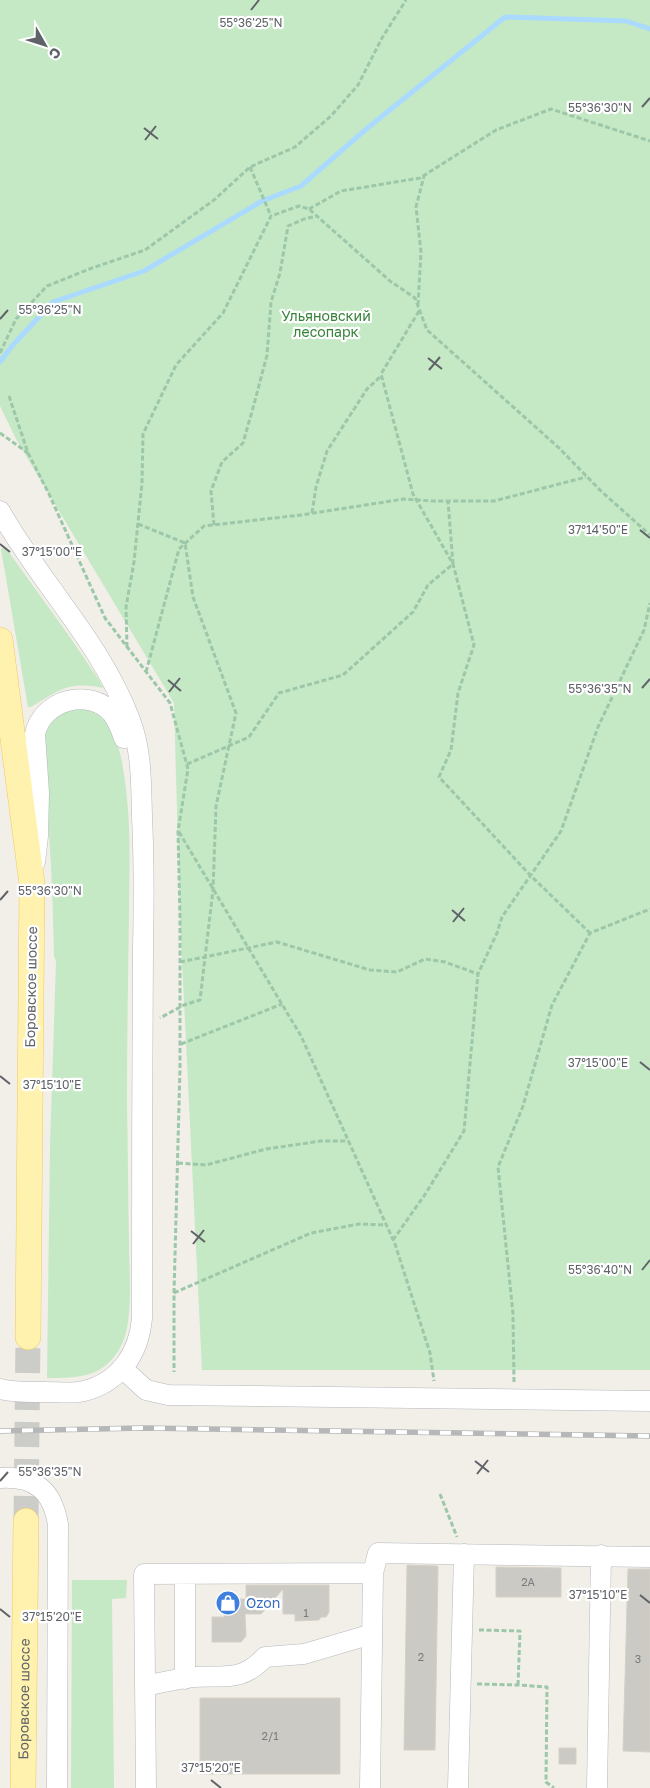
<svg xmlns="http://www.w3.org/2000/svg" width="650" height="1788" viewBox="0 0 650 1788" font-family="'Golos Text',sans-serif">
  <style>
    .green { fill: #c5e8c5 }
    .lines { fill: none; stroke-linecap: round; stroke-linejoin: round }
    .stream { stroke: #aadaff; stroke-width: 5 }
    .building { fill: #cccac5; stroke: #d6d1c6 }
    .major-tunnel { stroke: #ccccc8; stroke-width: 25; stroke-dasharray: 25 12; stroke-linecap: butt }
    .minor-casing { stroke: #b5b8bc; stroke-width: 21 }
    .major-casing { stroke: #f2c960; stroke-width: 26 }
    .path { stroke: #9cc7a9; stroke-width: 3; stroke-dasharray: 5 2.5; stroke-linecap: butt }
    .minor { stroke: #fff; stroke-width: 20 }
    .major { stroke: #fff2af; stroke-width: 25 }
    .rail-casing { stroke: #b6b7b8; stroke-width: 5.5 }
    .rail { stroke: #fff; stroke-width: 4; stroke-dasharray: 11; stroke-linecap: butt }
    .ticks { fill: none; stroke: #5f6368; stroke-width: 2 }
    .labels { text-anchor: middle; stroke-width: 4.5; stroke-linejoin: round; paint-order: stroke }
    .number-label { font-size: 11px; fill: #7a7d7f }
    .park-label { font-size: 14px; fill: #348238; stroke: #fff }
    .street-label { font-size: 14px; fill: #5f6368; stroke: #fff }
    .shop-label { font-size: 14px; fill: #366cbe; stroke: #fff; text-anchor: start }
    .ticks-label { font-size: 12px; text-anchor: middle; fill: #5f6368; stroke: #fff; stroke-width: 4.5; stroke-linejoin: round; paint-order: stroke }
  </style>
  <rect width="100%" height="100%" fill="#f1efe8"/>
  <!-- green -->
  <path class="green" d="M0 0H650V1370H202L180 919 174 703 16 439 0 406Z
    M5 547 67 633 99 680 103 688C68 681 60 690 31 707H28L1 549Z
    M82 708C98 713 109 720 115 736 122 756 125 778 127 799 131 836 129 875 129 912 128 977 127 1041 127 1105 128 1152 128 1198 129 1245 129 1272 134 1322 121 1346 104 1378 79 1378 47 1378L50 1147 56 961 54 956C53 915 52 874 49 834 47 806 38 756 46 731 51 716 68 710 82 708Z
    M72 1580H127L126 1598 112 1599 114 1788H71Z"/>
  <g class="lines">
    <!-- stream -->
    <path class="stream" d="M0 362 12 346 53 302 144 271 262 201 301 186 365 130 505 17 626 21 650 29"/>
  </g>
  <!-- building -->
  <path class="building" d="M407 1565 438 1566 435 1750H404Z
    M496 1567 561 1568V1597H496Z
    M628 1569H650V1752L623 1751Z
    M246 1585H329V1612L326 1617H321L319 1620 295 1621V1614H283V1589L261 1614H245L246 1636 241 1642H212V1617H224V1599H246Z
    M200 1698H340V1774H200Z
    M559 1748H576V1764H559Z"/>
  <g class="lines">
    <!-- major-tunnel -->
    <path class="major-tunnel" d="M26 1521 28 1337"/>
    <defs>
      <path id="minor" d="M0 511C40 583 101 642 130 720 142 751 141 784 142 816 144 860 144 904 143 948 142 1071 142 1195 142 1318 139 1353 120 1382 84 1391 72 1394 59 1392 46 1392 31 1392 15 1393 0 1389
        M35 862 38 836 39 793 35 734C42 700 89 687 112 713 118 721 121 729 124 738
        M122 1368 146 1390 168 1395 650 1401
        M0 1478C35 1476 52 1490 58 1524L57 1788
        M185 1679V1574
        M145 1686C161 1683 178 1678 195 1677 225 1675 242 1682 265 1657L304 1654 372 1634
        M146 1788 144 1574 373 1573 378 1553 650 1557
        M370 1788 373 1573
        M458 1788 464 1554
        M597 1788 601 1555"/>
      <g id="major">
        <path d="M0 640 32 884 28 1337"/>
        <path id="s1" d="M23 1788 26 1521"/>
      </g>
    </defs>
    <!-- minor casing -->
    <use href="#minor" class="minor-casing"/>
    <!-- major casing -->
    <use href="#major" class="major-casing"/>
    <!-- path -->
    <path class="path" d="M250 167 271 216
      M309 209 341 191 420 178 496 130 551 109 650 141
      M418 305 421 252 416 207 424 176
      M419 311 381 374 413 494 453 564 474 645 458 693 451 750 439 777 530 875 590 933
      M0 353 16 319 47 286 92 268 145 250 214 200 250 167 295 147 331 116 358 85 382 38 406 0
      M9 396 28 453 49 494 105 618 170 703 188 769 178 831 180 919V1068L174 1293V1372
      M0 433 28 453
      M312 513 316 487 327 451 367 389 381 376
      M138 524 185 543 193 597 236 713 216 806 213 890 200 1000 184 1005 160 1018
      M214 525 211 491 222 462 243 443 253 408 267 355 271 302 280 273 288 226 304 219 317 216
      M127 647 126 607 134 562 142 483 143 434 176 365 223 313 271 216 299 206 309 209 390 281 415 298 427 330 559 448 601 491 650 535
      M146 672 179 549 204 526 301 515 404 499 432 501H494L586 477
      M187 764 249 737 279 693 343 675 413 612 428 585 453 564 448 501
      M179 832 301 1036 395 1244 430 1353 434 1381
      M180 962 277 942 370 970 397 972 425 959 445 962 478 974
      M181 1044 282 1004
      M178 1163 206 1165 266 1149 321 1141H349
      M393 1240 426 1193 464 1131 478 974 497 933 502 917 561 831 598 727 644 630 650 603
      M174 1293 311 1233 359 1224 387 1225
      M514 1382 513 1314 498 1167 523 1106 552 1005 590 933 650 909
      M440 1494 457 1537
      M479 1630 520 1631 518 1685
      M477 1684 518 1685 547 1687 546 1782 554 1788"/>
    <!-- minor -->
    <use href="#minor" class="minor"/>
    <!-- major -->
    <use href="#major" class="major"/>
    <defs>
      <path id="rail" d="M0 1431 143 1428 650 1436"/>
    </defs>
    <!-- rail casing -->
    <use href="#rail" class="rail-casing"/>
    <!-- rail -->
    <use href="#rail" class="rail"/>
  </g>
  <!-- ticks -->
  <path class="ticks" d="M251 10 259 0M642 107 650 98M144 128 158 139M145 140 156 126M0 319 8 310M428 358 442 369M429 370 440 357M640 530 650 538M0 544 10 552M168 680 181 691M642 688 650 679M169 692 180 678M0 900 8 891M452 910 465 921M453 922 464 908M640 1062 650 1070M0 1076 10 1084M191 1231 205 1242M193 1244 204 1230M642 1270 650 1260M475 1461 489 1472M477 1474 488 1460M0 1481 8 1472M640 1595 650 1603M0 1609 10 1617M211 1780 221 1788"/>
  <!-- icons -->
  <defs>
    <symbol id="shop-disc" viewBox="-11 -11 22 22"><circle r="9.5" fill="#3f7fe0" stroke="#fff"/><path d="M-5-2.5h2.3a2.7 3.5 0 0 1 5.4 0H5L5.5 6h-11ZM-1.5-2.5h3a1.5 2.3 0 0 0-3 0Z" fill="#fff"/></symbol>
  </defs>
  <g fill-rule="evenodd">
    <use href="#shop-disc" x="214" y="1589" width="28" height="28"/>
  </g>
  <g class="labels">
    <!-- number labels -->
    <g class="number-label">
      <text x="528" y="1586">2А</text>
      <text x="306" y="1617">1</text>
      <text x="421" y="1661">2</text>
      <text x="638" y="1663">3</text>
      <text x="270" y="1740">2/1</text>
    </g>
    <!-- park labels -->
    <g class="park-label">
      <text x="326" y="321">Ульяновский<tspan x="326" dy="16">лесопарк</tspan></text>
    </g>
    <!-- street labels -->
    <g class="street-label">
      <text transform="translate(31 987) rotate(-89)" y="5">Боровское шоссе</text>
      <text dy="5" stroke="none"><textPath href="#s1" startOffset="89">Боровское шоссе</textPath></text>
    </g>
    <!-- shop labels -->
    <g class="shop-label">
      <text x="246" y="1608">Ozon</text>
    </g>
  </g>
  <g class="ticks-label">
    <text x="251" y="27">55°36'25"N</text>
    <text x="600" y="112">55°36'30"N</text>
    <text x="50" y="314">55°36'25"N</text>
    <text x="598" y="534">37°14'50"E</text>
    <text x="52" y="556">37°15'00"E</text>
    <text x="600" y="693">55°36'35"N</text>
    <text x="50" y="895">55°36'30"N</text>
    <text x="598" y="1067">37°15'00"E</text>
    <text x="52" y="1089">37°15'10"E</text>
    <text x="600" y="1274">55°36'40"N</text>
    <text x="50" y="1476">55°36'35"N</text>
    <text x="598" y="1599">37°15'10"E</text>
    <text x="52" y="1621">37°15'20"E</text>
    <text x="211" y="1772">37°15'20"E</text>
  </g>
  <!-- north arrow -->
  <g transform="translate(45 45) rotate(129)" stroke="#ffffff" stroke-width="4" paint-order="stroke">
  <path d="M0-4L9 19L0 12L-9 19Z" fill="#5f6368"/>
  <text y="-8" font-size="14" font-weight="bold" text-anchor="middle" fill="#5f6368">С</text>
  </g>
</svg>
